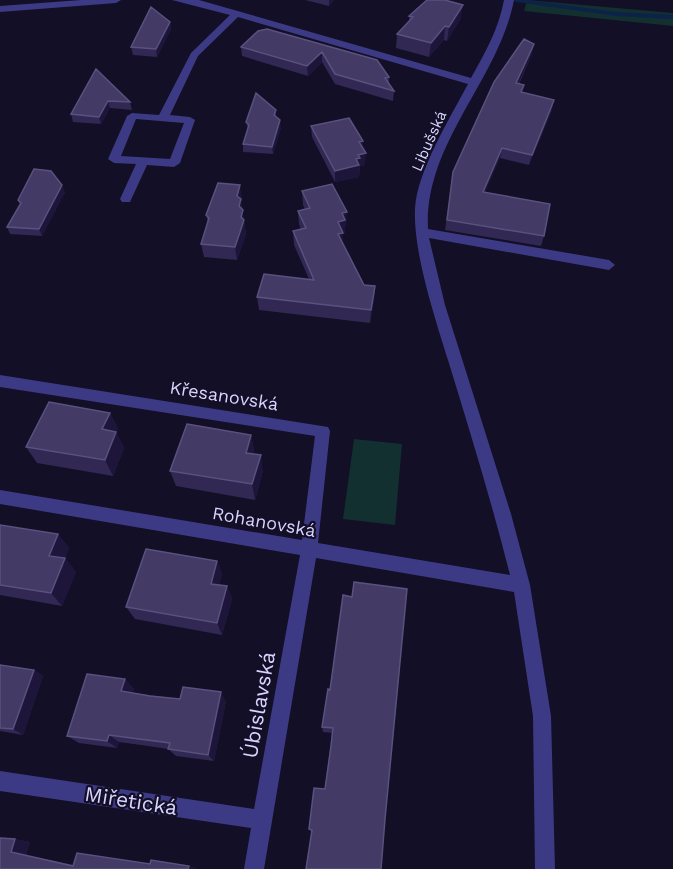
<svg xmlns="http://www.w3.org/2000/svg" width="673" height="869" viewBox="0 0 673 869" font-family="'Work Sans',sans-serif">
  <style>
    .green { fill: #12302f }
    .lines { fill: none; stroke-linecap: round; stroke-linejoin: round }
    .stream { fill: #0c2248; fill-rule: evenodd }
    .minor { fill: #3d3a85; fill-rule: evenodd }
    .wall { fill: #312854 }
    .shaded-wall { fill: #1d163a }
    .building { fill: #433a66; stroke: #5a527e; stroke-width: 1.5 }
    .labels { text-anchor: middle; stroke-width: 4.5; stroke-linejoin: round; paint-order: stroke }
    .far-street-label { font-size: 15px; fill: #d9d4ff; stroke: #130f26 }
    .street-label { font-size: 18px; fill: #d9d4ff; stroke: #130f26 }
    .near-street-label { font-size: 21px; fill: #d9d4ff; stroke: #130f26 }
  </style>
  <rect width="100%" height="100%" fill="#130f26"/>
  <!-- green -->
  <path class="green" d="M527 0 673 13V26L524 11Z
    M354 439 402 444 395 525 343 519Z"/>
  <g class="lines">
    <!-- stream -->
    <path class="stream" d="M513 0H527L616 12 673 15V19L616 16 516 2Z"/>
    <!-- minor -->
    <path class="minor" d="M81 0H121L116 3 0 12V6Z
      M172 0H199L471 78C485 53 499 28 504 0H514C498 81 424 143 428 229L609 260 615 265 609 270 429 238 445 305 511 514 530 585 551 716 555 869H535L533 716 514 592 316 558 264 869H244L251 828 0 791V771L254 809 300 555 0 504V490L302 540 315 436 0 387V375L328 427 330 431 318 543 510 575C492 503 470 432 448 360 435 318 413 252 415 209 417 171 450 118 468 84L238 17 198 56 170 115 190 117 195 120 180 163 174 167 147 165 130 202H122L120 199 136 164 114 163 108 159 127 116 132 113 159 115 191 53 230 15ZM136 119 184 123 170 159 121 156Z"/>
  </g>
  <!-- wall -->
  <path class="wall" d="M305 0H334L329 6Z
    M409 16 461 18 447 41 444 40 429 57 396 48 397 34 409 22Z
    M170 22 171 29 157 57 133 55 131 47Z
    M267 29 389 77V84L394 91 393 101 335 84 322 62 308 76 242 56 241 47Z
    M532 54 519 84 522 92 552 110 529 165 500 158 485 192 544 236 541 246 445 230 453 172Z
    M96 69 130 102 132 110 110 108 101 124 73 122 71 114Z
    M276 110V117L281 128 273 154 243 152V144L248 130 246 122Z
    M311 126 363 141V149L365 165 360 166 359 177 335 182 312 137Z
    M302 191 346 226H345V233L343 234V244L364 285 375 286 374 300 370 323 259 310 257 297 309 279 294 245 293 231 301 230 299 224 298 211 305 209 303 205Z
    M65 192 42 236 10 234 7 227 20 204 18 200Z
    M242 199 241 202 246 234 237 260 204 257 201 244 208 224 206 215Z
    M110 413 118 429 116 432 124 448 113 476 37 463 26 447Z
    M251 435 254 451 253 454 263 471 255 500 176 486 170 471Z
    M0 525 58 534 69 548 65 558 76 572 62 606 0 595Z
    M217 561 222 574 219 585 227 586 232 599 222 635 135 619 126 607Z
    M0 665 34 670 43 676 23 735 0 731Z
    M125 679 134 689 132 693 180 699 226 701 214 761 176 756 168 749 148 746 119 742 117 748 79 743 67 736Z
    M328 689 385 819 312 832 310 831 309 829 325 789 332 733 323 732 322 727Z
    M15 839 30 842 26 855 73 865 150 864 196 868V869H0Z"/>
  <!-- shaded-wall -->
  <path class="shaded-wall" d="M329 0H334L329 6Z
    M463 5 461 18 447 41 449 27Z
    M170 22 171 29 157 57 156 49Z
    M445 26 444 40 429 57 431 43Z
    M534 44 532 54 514 93 516 83Z
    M322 52V62L308 76 307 66Z
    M554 100 552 110 529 165 532 155Z
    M108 101 110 108 101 124 99 117Z
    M280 120 281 128 273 154 272 147Z
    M363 141V152L359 142Z
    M502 148 500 158 481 202 483 192Z
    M366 153 365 165 360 166 359 177 335 182V171L356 159 358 155Z
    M62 185 65 192 42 236 39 229Z
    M240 185 242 199 241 202 246 234 237 260 235 247 237 196Z
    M347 212 346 226H345V233L343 234V246L338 248V222L342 213Z
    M375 286 374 300 370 323 371 310Z
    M110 413 118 429 116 432 124 448 113 476 105 460 102 429Z
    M251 435 254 451 249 469 246 453Z
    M261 455 263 471 255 500 252 484Z
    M58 534 69 548 60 569 49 556Z
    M65 558 76 572 62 606 51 593Z
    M217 561 222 574 216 596 211 584Z
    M227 586 232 599 222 635 217 623Z
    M34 670 43 676 23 735 13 729Z
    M125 679 134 689 130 700 121 691Z
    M221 692 226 701 214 761 208 755Z
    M109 735 119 742 117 748 107 741Z
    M15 839 30 842 26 855 11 852Z
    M189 866 196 868V869H188Z"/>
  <!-- building -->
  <path class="building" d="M427 0H445L463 5 449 27 445 26 431 43 397 34 413 17 409 16Z
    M151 7 170 22 156 49 131 47Z
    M267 29 377 60 389 77 385 78 394 91 335 74 322 52 307 66 241 47 258 31Z
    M524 39 534 44 516 83 524 85 521 92 554 100 532 155 502 148 483 192 550 204 544 236 447 220 453 172 494 82Z
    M96 69 130 102 108 101 99 117 71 114Z
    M256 93 276 110 274 115 280 120 272 147 243 144 249 125 246 122Z
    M349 118 363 141 359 142 366 153 358 155 360 158 356 159 359 165 335 171 311 126Z
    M34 169 51 171 62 185 39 229 7 227 21 203 18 200Z
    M218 183 240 185 237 196 241 199 239 206 243 210 241 217 244 220 235 247 201 244 209 218 206 215Z
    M332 184 347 212 342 213 345 220 338 222 343 233 338 234 364 285 375 286 371 310 257 297 264 274 314 280 293 231 306 228 298 211 310 208 302 191Z
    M49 402 110 413 102 429 116 432 105 460 26 447Z
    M187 424 251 435 246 453 261 455 252 484 170 471Z
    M0 525 58 534 49 556 65 558 51 593 0 585Z
    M146 549 217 561 211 584 227 586 217 623 126 607Z
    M354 582 407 589 385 819 381 869H306L312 830 309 829 314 788 325 789 331 746 333 728 322 727 328 689 330 690 343 595 352 597Z
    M0 665 34 670 13 729 0 728Z
    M87 674 125 679 121 691 150 696 180 699 183 687 221 692 208 755 168 749 170 743 139 739 109 735 107 741 67 736Z
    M0 838 15 839 11 852 73 866 77 853 150 864 151 860 189 866 188 869H0Z"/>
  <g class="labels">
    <!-- far-street labels -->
    <g class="far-street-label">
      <text transform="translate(429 141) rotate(-66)" y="5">Libušská</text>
    </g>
    <!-- street labels -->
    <g class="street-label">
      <text transform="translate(224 396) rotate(9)" y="6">Křesanovská</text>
      <text transform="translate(264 522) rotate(10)" y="6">Rohanovská</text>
    </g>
    <!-- near-street labels -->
    <g class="near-street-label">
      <text transform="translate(259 705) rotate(-80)" y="7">Úbislavská</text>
      <text transform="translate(131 801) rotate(9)" y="7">Miřetická</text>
    </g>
  </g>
</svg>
